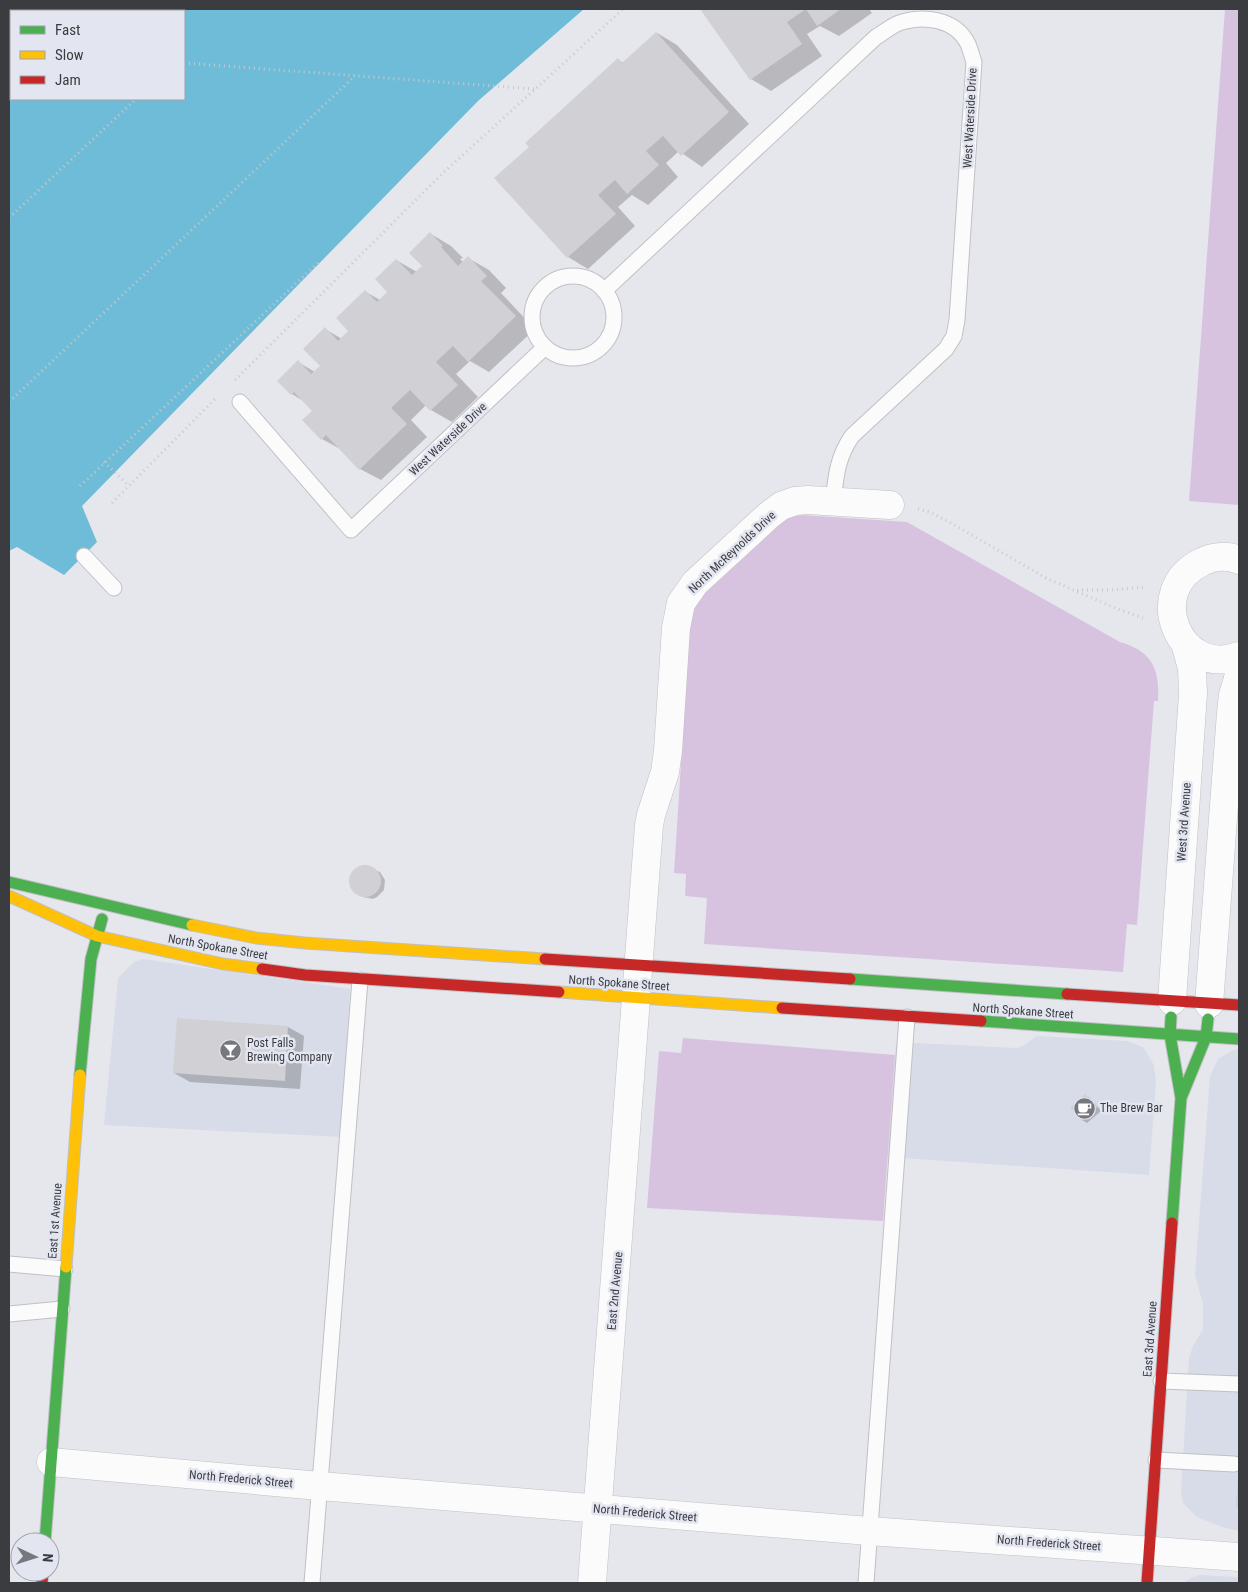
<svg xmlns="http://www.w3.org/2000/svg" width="1248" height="1592" viewBox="0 0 1248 1592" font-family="'Roboto Condensed',sans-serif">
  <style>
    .built { fill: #d8dce8 }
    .green { fill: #d7c3df }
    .water { fill: #6ebcd7; fill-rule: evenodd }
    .shadow { fill: #0003 }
    .building { fill: #d0d0d5 }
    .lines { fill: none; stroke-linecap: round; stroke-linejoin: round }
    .lane-casing { stroke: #c0c0c5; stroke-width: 17 }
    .street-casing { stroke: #c0c0c5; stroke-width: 29 }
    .fast-casing { stroke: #c0c0c5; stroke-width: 13 }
    .slow-casing { stroke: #c0c0c5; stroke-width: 13 }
    .jam-casing { stroke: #c0c0c5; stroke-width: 13 }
    .path { stroke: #c8c9ca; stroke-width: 3; stroke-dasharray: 1 4; stroke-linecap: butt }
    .lane { stroke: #fbfbfc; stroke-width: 15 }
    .street { stroke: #fbfbfc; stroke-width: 28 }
    .fast { stroke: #4caf50; stroke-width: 11 }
    .slow { stroke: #ffc107; stroke-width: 11 }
    .jam { stroke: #c62828; stroke-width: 11 }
    .labels { text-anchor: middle; stroke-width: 5; stroke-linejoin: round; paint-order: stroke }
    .street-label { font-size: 12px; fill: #3b3c40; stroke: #e3e6f0 }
    .poi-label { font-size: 12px; fill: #3b3c40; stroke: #e3e6f0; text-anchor: start }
  </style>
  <rect width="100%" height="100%" fill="#e6e7ed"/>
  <!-- built -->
  <path class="built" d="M143 959 350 989 342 1137 104 1125 118 978 134 962Z
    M1037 1036 1127 1041 1143 1047 1154 1065 1156 1082 1149 1175 887 1157 896 1042 1017 1048 1023 1046Z
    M1239 1049V1531L1222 1527 1197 1517 1183 1503 1181 1492 1189 1358 1193 1346 1203 1329V1304L1195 1275 1210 1076 1218 1059 1233 1050Z
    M1199 1575 1239 1577V1583H1184L1187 1580Z"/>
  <!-- green -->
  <path class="green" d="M1225 9H1239V505L1189 501Z
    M802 515 907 522 1120 642C1152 651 1160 669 1158 701H1154L1137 925 1127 924 1123 972 704 944 707 898 685 896 686 874 674 873 690 623 693 609 699 599 782 522 791 517Z
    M683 1038 895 1055 883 1221 647 1208 659 1051 681 1053Z"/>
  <!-- water -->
  <path class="water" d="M9 9H584L478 101 82 506 97 542 64 575 17 547 9 551ZM11 11H184V99H11Z"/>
  <!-- shadow -->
  <path class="shadow" d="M702 9H869L872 13 839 36 820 26 807 34 822 56 771 91 751 79Z
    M657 33 677 45 749 124 702 167 679 151 666 163 678 177 648 205 632 195 618 207 635 226 588 269 568 257 530 147 618 60 624 63Z
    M431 234 451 246 463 258 460 259 463 262 468 258 489 270 506 288 501 293 535 329 489 372 470 361 456 374 478 397 452 422 431 410 426 405 411 420 427 437 381 480 360 469 342 450 322 439 313 411 305 402 292 394 279 381 298 362 315 372 322 366 325 329 342 339 350 331 366 292 380 300 389 292 396 260 417 272 424 266Z
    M365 866 380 872 385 880 384 890 377 897 373 899 363 897 352 887 351 877 353 873 356 869Z
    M288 1027 304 1036 300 1089 190 1082 174 1073Z
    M1086 1096 1090 1098 1101 1111 1087 1123 1082 1120Z"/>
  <!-- building -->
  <path class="building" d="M700 9H841L817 26 806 9 787 22 802 44 750 80Z
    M656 32 729 112 681 156 663 136 646 151 659 165 627 194 615 180 598 195 616 214 567 258 494 178 529 147 525 143 618 58 622 63Z
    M430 232 443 246 441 247 458 266 468 256 487 276 481 281 516 316 468 362 453 346 436 362 458 385 430 411 410 390 391 408 407 424 359 470 326 435 321 440 302 420 312 411 294 392 291 395 277 381 298 360 311 374 320 366 303 349 325 327 338 341 348 331 336 318 365 290 377 302 387 292 375 279 396 259 412 275 422 266 409 253Z
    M349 881a16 16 0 1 1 32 0a16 16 0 1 1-32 0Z
    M177 1018 288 1026 285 1081 173 1073Z
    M1085 1094 1097 1107 1082 1121 1070 1108Z
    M1238 1476H1239V1508L1236 1507Z"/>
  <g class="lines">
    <defs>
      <path id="lane" d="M532 317a41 41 0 1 1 82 0a41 41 0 1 1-82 0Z
        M604 291 876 37C883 33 891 26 899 23 923 15 955 18 968 44 970 49 972 56 974 62L957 320 954 336 946 349 852 436C837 458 836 476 833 502
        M240 402 351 530 545 347
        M84 556 114 588
        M9 1264 65 1269
        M9 1314 62 1309
        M1161 1381 1239 1384
        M1156 1460 1234 1464
        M312 1583 360 980
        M866 1583 907 1017"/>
      <path id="street" d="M1239 560C1228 555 1213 556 1202 562 1143 590 1179 678 1239 656
        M1172 1001 1193 694 1192 668 1185 643
        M1209 1004 1231 713 1233 695 1239 675
        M51 1462 320 1486 869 1531 1239 1557
        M592 1583 649 825 651 815 665 772 668 751 676 628 681 603 695 583 768 516 781 506 795 501 808 500 890 505"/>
      <path id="fast" d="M9 882 192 925
        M850 979 1067 994
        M1171 1017 1170 1035 1181 1098 1172 1223
        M981 1021 1239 1039
        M80 1075 91 959 102 919
        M1181 1098 1206 1037 1208 1019
        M45 1542 66 1267"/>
      <path id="slow" d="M9 896 97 936 223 964 262 969
        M192 925 256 938 305 943 545 959
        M559 992 782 1008
        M66 1267 80 1075"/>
      <path id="jam" d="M545 959 850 979
        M262 969 305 975 559 992
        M1067 994 1239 1005
        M782 1008 981 1021
        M42 1583 43 1572
        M1147 1583 1172 1223"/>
    </defs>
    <!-- lane casing -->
    <use href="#lane" class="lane-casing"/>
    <!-- street casing -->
    <use href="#street" class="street-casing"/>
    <!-- fast casing -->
    <use href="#fast" class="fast-casing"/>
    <!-- slow casing -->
    <use href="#slow" class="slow-casing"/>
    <!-- jam casing -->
    <use href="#jam" class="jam-casing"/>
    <!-- path -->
    <path class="path" d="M9 63 11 60
      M184 63 534 89
      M9 218 136 99
      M235 380 442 174 623 9
      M9 402 355 76
      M104 462 129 486
      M80 486 320 261
      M112 503 216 398
      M918 509 930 512 958 527 1046 578 1115 608 1143 618
      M1077 590H1111L1146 587"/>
    <!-- lane -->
    <use href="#lane" class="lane"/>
    <!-- street -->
    <use href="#street" class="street"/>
    <!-- fast -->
    <use href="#fast" class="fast"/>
    <!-- slow -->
    <use href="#slow" class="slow"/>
    <!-- jam -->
    <use href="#jam" class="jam"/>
  </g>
  <!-- icons -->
  <defs>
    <symbol id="bar-disc" viewBox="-11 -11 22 22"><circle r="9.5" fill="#77787d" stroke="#e3e6f0"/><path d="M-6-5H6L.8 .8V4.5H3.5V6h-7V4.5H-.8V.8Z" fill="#fff"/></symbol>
    <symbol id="cafe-disc" viewBox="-11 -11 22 22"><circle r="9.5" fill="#77787d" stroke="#e3e6f0"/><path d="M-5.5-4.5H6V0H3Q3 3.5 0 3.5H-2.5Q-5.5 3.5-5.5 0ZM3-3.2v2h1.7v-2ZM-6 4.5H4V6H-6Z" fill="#fff"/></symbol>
  </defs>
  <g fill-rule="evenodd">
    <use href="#bar-disc" x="218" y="1038" width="25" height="25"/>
    <use href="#cafe-disc" x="1072" y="1096" width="25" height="25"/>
  </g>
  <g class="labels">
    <!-- street labels -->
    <g class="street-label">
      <text transform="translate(970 118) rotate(-87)" y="4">West Waterside Drive</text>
      <text transform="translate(448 439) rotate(-43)" y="4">West Waterside Drive</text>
      <text transform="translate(732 552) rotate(-43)" y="4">North McReynolds Drive</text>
      <text transform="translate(1184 822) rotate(-86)" y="4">West 3rd Avenue</text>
      <text transform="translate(218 947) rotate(10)" y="4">North Spokane Street</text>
      <text transform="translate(619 983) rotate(4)" y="4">North Spokane Street</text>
      <text transform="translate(1023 1011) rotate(4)" y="4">North Spokane Street</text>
      <text transform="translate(55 1221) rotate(-86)" y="4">East 1st Avenue</text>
      <text transform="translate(615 1291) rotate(-85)" y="4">East 2nd Avenue</text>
      <text transform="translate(1150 1339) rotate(-86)" y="4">East 3rd Avenue</text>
      <text transform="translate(241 1479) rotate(5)" y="4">North Frederick Street</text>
      <text transform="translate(645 1513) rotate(5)" y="4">North Frederick Street</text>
      <text transform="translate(1049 1543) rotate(4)" y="4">North Frederick Street</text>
    </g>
    <!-- poi labels -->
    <g class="poi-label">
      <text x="247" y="1047">Post Falls<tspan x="247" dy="14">Brewing Company</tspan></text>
      <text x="1100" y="1112">The Brew Bar</text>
    </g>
  </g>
  <!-- border -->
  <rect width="1248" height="1592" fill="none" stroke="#3b3c40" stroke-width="20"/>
  <!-- legend -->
  <rect x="10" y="10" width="175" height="90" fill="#e3e6f0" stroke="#a0a2aa"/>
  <rect x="20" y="26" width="25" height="8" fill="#4caf50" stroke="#a0a2aa"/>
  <text x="55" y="35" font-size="15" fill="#3b3c40">Fast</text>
  <rect x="20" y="51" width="25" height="8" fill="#ffc107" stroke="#a0a2aa"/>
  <text x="55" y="60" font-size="15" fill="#3b3c40">Slow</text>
  <rect x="20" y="76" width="25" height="8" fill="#c62828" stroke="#a0a2aa"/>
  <text x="55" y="85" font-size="15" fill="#3b3c40">Jam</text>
  <!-- north arrow -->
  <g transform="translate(35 1557) rotate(94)"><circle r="24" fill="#e3e6f0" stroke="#a0a2aa"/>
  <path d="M0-4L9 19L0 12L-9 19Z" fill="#77787d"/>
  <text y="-8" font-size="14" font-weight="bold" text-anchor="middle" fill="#3b3c40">N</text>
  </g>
</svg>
